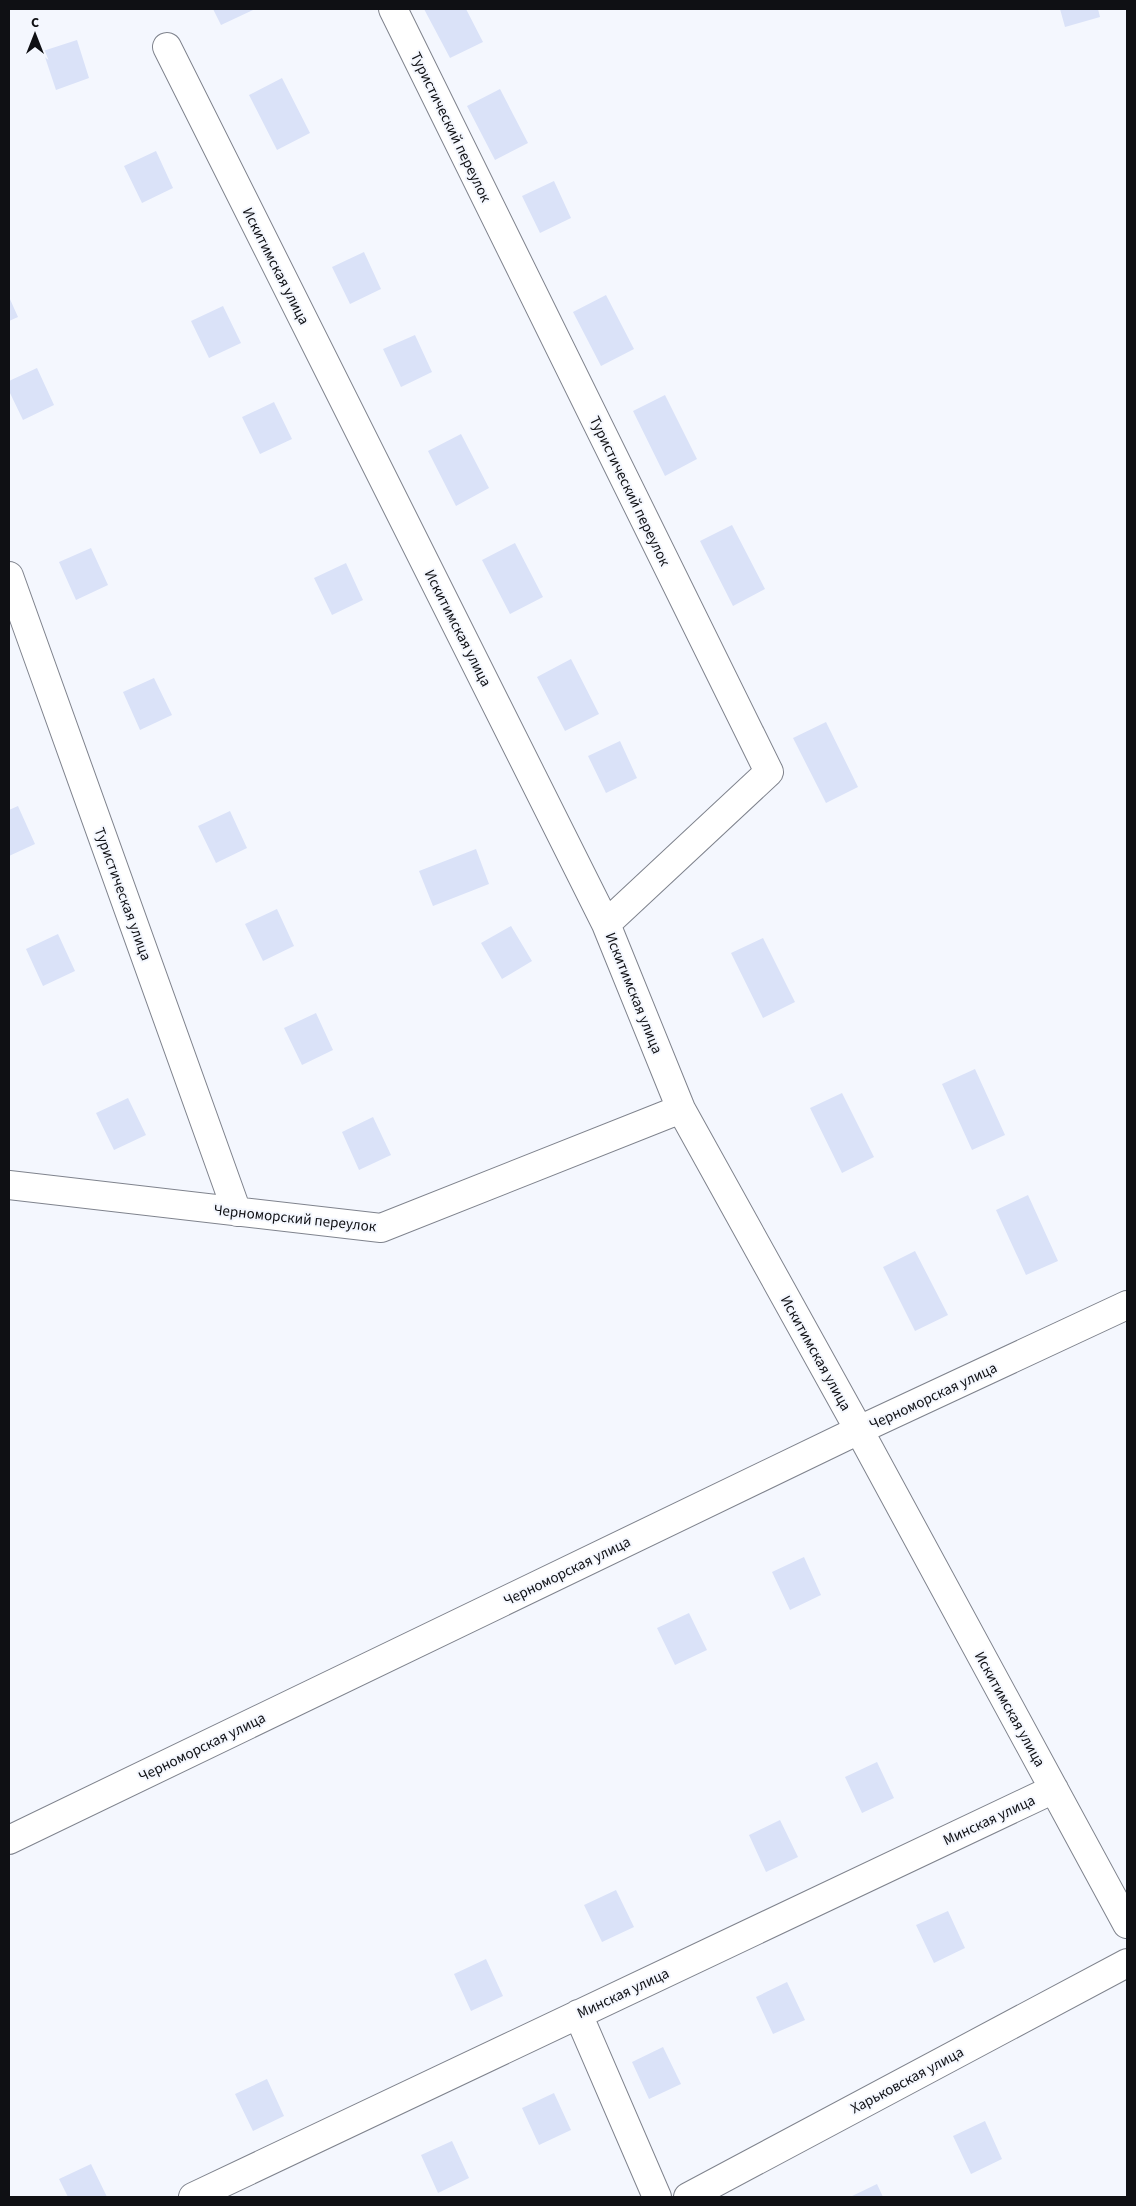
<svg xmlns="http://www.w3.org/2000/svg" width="1136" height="2206" viewBox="0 0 1136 2206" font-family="'Source Sans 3',sans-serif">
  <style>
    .building { fill: #dae2f8 }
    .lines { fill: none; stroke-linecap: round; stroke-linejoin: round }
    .street-casing { stroke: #7f838d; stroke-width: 30 }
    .street { stroke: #fff; stroke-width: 28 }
    .labels { text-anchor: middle; stroke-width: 4; stroke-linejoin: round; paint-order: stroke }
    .street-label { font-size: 15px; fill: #0f1014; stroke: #f4f7fe }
  </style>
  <rect width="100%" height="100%" fill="#f4f7fe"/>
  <!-- building -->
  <path class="building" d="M213 9H252L253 10 221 25Z
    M424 9H466L483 42 450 58Z
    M1060 9H1098L1100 17 1065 27Z
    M77 40 89 78 56 90 43 51Z
    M282 78 310 133 277 150 249 95Z
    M500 89 528 143 495 160 467 106Z
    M156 151 173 188 142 203 124 166Z
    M554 181 571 218 540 233 522 196Z
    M364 252 381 289 350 304 332 267Z
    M606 295 634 349 601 366 573 312Z
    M9 297 18 317 9 321Z
    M223 306 241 343 209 358 191 321Z
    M415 335 432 372 401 387 383 349Z
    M37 368 54 405 23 420 9 391V381Z
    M665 395 697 459 665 476 633 411Z
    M274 402 292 439 260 454 242 417Z
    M461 434 489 488 456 506 428 451Z
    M732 525 765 589 733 606 700 541Z
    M515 543 543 597 510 614 482 560Z
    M91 548 108 585 76 600 59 562Z
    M346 563 363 600 332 615 314 578Z
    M571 659 599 714 565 731 537 677Z
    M154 678 172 715 140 730 123 692Z
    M826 722 858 787 826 803 793 738Z
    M620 741 637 778 606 793 588 756Z
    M18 806 35 844 9 856V810Z
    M230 811 247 848 216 863 198 826Z
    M476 849 489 884 433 906 419 871Z
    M277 909 294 946 263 961 245 924Z
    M511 926 532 961 502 979 481 943Z
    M58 934 75 971 43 986 26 949Z
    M763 938 795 1002 763 1018 731 953Z
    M316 1013 333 1050 302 1065 284 1028Z
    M975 1069 1005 1135 972 1150 942 1084Z
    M842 1093 874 1157 842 1173 810 1108Z
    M128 1098 146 1135 114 1150 96 1113Z
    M373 1117 391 1155 359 1170 342 1132Z
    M1028 1195 1058 1261 1026 1275 996 1210Z
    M915 1251 948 1315 915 1331 883 1267Z
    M804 1557 821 1595 790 1610 772 1572Z
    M689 1613 707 1650 675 1665 657 1628Z
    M877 1762 894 1798 862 1813 845 1777Z
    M780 1820 798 1857 766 1872 749 1835Z
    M616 1890 634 1927 602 1942 584 1905Z
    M948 1911 965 1948 934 1963 916 1925Z
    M486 1959 503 1996 471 2011 454 1974Z
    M787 1982 805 2020 773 2034 756 1997Z
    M663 2047 681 2084 649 2099 632 2062Z
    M267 2079 284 2116 253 2131 235 2094Z
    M554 2093 571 2130 539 2145 522 2108Z
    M985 2121 1002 2159 971 2174 953 2136Z
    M452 2141 469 2178 438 2193 421 2155Z
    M91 2164 107 2197H68L59 2179Z
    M877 2184 883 2197H850Z"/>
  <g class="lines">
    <defs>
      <path id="street" d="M393 9 769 772 606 924
        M167 47 606 924 681 1109 859 1430 1127 1924
        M9 576 237 1212
        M9 1185 381 1228 681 1109
        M9 1840 859 1430 1127 1305
        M578 2014 657 2197
        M193 2197 1054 1789
        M688 2197 1127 1963"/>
    </defs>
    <!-- street casing -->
    <use href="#street" class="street-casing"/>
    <!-- street -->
    <use href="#street" class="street"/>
  </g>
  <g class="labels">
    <!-- street labels -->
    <g class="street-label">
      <text transform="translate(451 127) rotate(64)" y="5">Туристический переулок</text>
      <text transform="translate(276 266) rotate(63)" y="5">Искитимская улица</text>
      <text transform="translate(630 491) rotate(64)" y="5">Туристический переулок</text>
      <text transform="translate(458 628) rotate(63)" y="5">Искитимская улица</text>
      <text transform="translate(123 894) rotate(70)" y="5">Туристическая улица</text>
      <text transform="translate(634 993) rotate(68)" y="5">Искитимская улица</text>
      <text transform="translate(295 1218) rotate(6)" y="5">Черноморский переулок</text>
      <text transform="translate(816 1353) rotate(61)" y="5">Искитимская улица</text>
      <text transform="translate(933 1396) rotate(-25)" y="5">Черноморская улица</text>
      <text transform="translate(567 1571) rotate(-26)" y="5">Черноморская улица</text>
      <text transform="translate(1010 1709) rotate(61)" y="5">Искитимская улица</text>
      <text transform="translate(202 1747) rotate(-26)" y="5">Черноморская улица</text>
      <text transform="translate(989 1820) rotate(-25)" y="5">Минская улица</text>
      <text transform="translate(623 1993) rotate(-25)" y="5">Минская улица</text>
      <text transform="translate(907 2080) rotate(-28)" y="5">Харьковская улица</text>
    </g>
  </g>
  <!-- border -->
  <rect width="1136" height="2206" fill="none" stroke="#0f1014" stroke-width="20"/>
  <!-- north arrow -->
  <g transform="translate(35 35)" stroke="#f4f7fe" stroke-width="4" paint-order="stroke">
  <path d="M0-4L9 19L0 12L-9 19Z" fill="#0f1014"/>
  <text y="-8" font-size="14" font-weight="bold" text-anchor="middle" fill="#0f1014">С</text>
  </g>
</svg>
